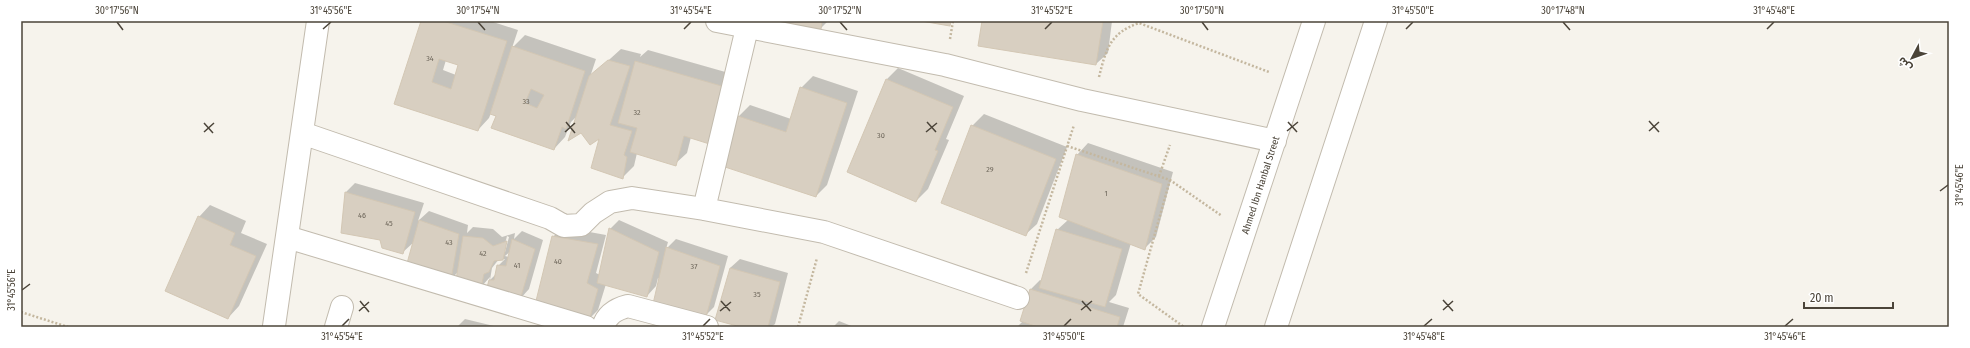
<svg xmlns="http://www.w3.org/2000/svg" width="1970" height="348" viewBox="0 0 1970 348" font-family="'Fira Sans Condensed','Noto Sans Arabic',sans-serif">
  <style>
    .shadow { fill: #0003; fill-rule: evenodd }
    .building { fill: #d8cfc1; stroke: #d3c7b4; fill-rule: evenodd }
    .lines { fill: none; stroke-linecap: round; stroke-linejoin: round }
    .minor-casing { stroke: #c2bbae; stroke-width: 24 }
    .path { stroke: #c4b79f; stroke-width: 2.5; stroke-dasharray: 2 2; stroke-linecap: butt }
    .minor { stroke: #fff; stroke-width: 22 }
    .ticks { fill: none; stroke: #4b4439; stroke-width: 1.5 }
    .labels { text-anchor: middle; stroke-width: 3; stroke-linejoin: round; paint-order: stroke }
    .number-label { font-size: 8px; fill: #6e675b }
    .street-label { font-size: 10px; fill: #4b4439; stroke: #fff }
    .neatline { fill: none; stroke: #4b4439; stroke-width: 1.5 }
    .ticks-label { font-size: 10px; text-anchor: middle; fill: #4b4439 }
  </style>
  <rect width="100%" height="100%" fill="#f6f3ec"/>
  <!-- shadow -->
  <path class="shadow" d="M422 21H490L518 30 512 48 525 35 596 59 590 77 621 49 641 54 640 57 648 50 743 77 691 137 687 153 675 164 637 153 634 166 623 177 600 137 578 115 571 122 565 137 554 149 491 113 489 118 478 130 395 103ZM446 60 460 65 456 75 443 70Z
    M779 21H828L821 28Z
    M983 21H1112L1108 53 1096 64Z
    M898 68 964 96 946 139 949 140 928 189 916 201 887 79Z
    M813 76 858 91 827 185 816 196 738 117 750 105 791 119 801 88Z
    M984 114 1067 147 1037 224 1025 235 972 126Z
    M1088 143 1173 172 1156 237 1145 248 1131 243 1116 295 1109 302 1129 308 1123 327H1017L1023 321 1031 289 1040 280 1042 281 1057 230 1068 220 1077 155Z
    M355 183 424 203 418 221 429 211 468 225 467 233 473 227 493 229 502 237 515 233 514 239 522 231 543 240 529 289 520 299 487 290 490 277 481 287 458 272 451 279 414 242 402 253 381 239 346 192ZM507 236 509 237 505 252H503ZM511 251 509 257 505 256ZM499 259H505L498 266 496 274 490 280 492 268Z
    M210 205 246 221 241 233 267 244 239 306 228 318 199 217Z
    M619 220 668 242 666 249 676 239 728 256 714 307 705 316 658 278 656 286 647 296 606 284 598 310 588 320 553 237 562 227 606 235 596 273 600 275 610 229Z
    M740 259 788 273 775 324 771 327H745L730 268Z
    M465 319 498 327H457Z
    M839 321 854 327H833Z"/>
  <!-- building -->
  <path class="building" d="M421 21H443L507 41 478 131 394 104ZM439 59 458 65 451 89 432 82Z
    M773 21H822L821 29Z
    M921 21H951L950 26Z
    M982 21H1103L1096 65 978 46Z
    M512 46 585 71 566 129 562 127 554 150 491 128 496 116 490 114ZM531 89 544 95 537 108 525 103Z
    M608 60 630 66 610 125 632 131 624 155 627 157 623 179 591 168 599 139 590 145 581 133 568 141 589 76Z
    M635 61 732 89 716 146 684 136 676 166 630 152 637 128 618 123Z
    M886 79 953 107 935 150 938 151 916 202 847 172Z
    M800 87 847 103 816 197 722 166 738 116 786 132Z
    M971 125 1056 159 1026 236 941 203Z
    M1076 154 1162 184 1145 250 1059 217Z
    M345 192 415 212 403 254 382 248 380 240 341 233Z
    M198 216 235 233 230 245 256 256 228 319 165 291Z
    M419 220 459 234 451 280 406 267Z
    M609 228 659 252 647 297 597 283Z
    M1056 229 1122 249 1105 307 1039 288Z
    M463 236 483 238 493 246 507 241 503 260 494 261 489 272 484 274 481 288 456 280Z
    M552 236 598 244 587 283 598 289 589 321 535 305Z
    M512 239 535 249 520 300 486 291 489 280H494L497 265 506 266Z
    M666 247 720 266 706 317 653 304Z
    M730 268 780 282 768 327H741L715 320Z
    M1030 289 1120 317 1117 327H1038L1020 321Z"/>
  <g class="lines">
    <defs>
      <path id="minor" d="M717 21 945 65 1082 100 1275 141
        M302 133 550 218 564 226 581 225 593 213 610 202 632 198 704 209 824 232 1018 298
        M704 209 747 28
        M287 237 586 327
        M274 326 318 21
        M336 327 342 307
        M603 327C607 314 616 309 628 306L707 327
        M1213 327 1314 21
        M1276 327 1376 21"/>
    </defs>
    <!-- minor casing -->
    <use href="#minor" class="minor-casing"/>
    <!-- path -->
    <path class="path" d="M950 39 953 21
      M1099 77C1106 49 1110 33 1139 23L1269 72
      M1067 146 1170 180 1222 216
      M1159 176 1170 145
      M1170 180 1138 294 1184 327
      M1026 273 1074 125
      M21 312 68 327
      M798 327 817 258"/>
    <!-- minor -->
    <use href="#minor" class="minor"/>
  </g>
  <!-- ticks -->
  <path class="ticks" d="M117 22 123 30M478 22 485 30M840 22 847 30M1202 22 1208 30M1563 22 1570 30M323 29 331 22M684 29 691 22M1045 29 1052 22M1406 29 1413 22M1767 29 1774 22M1649 121 1659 132M566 122 575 133M927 122 936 132M1288 122 1297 132M204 123 213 133M1287 131 1298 122M1649 131 1659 122M204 132 214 123M565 132 575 123M926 132 937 123M1940 191 1948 185M22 290 30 284M1443 300 1453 311M360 301 369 312M721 301 730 311M1082 301 1091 311M1081 310 1092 301M1443 310 1453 301M359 311 369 302M720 311 731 302M342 326 349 319M703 326 710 319M1064 326 1071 319M1424 326 1432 319M1785 326 1793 319"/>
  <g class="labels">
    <!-- number labels -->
    <g class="number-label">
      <text x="430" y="61">34</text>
      <text x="526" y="104">33</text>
      <text x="637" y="115">32</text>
      <text x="881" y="138">30</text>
      <text x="990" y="172">29</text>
      <text x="1106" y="196">1</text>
      <text x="362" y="218">46</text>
      <text x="389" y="226">45</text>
      <text x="449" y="245">43</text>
      <text x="483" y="256">42</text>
      <text x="558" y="264">40</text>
      <text x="517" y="268">41</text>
      <text x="694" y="269">37</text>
      <text x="757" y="297">35</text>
    </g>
    <!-- street labels -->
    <g class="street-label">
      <text transform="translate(1260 185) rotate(-72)" y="4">Ahmed Ibn Hanbal Street</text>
    </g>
  </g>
  <!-- border -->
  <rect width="1970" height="348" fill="none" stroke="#ffffff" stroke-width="44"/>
  <!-- north arrow -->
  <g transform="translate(1912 58) rotate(229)" stroke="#ffffff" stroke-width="3" paint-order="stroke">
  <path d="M0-3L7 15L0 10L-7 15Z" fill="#4b4439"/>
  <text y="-6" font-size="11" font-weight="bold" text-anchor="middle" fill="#4b4439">ش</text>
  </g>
  <!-- scale -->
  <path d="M1804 302v6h89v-6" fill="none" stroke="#4b4439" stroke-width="2"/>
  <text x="1810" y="302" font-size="12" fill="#4b4439" stroke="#ffffff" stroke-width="3" paint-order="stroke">20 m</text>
  <rect x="22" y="22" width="1926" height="304" class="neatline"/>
  <g class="ticks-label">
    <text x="117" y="14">30°17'56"N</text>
    <text x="331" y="14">31°45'56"E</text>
    <text x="478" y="14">30°17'54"N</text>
    <text x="691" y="14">31°45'54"E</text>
    <text x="840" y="14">30°17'52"N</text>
    <text x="1052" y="14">31°45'52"E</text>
    <text x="1202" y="14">30°17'50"N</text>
    <text x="1413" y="14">31°45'50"E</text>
    <text x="1563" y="14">30°17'48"N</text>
    <text x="1774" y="14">31°45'48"E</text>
    <text transform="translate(1959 185) rotate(-90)" y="4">31°45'46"E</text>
    <text transform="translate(11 290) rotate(-90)" y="4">31°45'56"E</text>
    <text x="342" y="340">31°45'54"E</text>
    <text x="703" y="340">31°45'52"E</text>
    <text x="1064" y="340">31°45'50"E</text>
    <text x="1424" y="340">31°45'48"E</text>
    <text x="1785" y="340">31°45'46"E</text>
  </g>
</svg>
